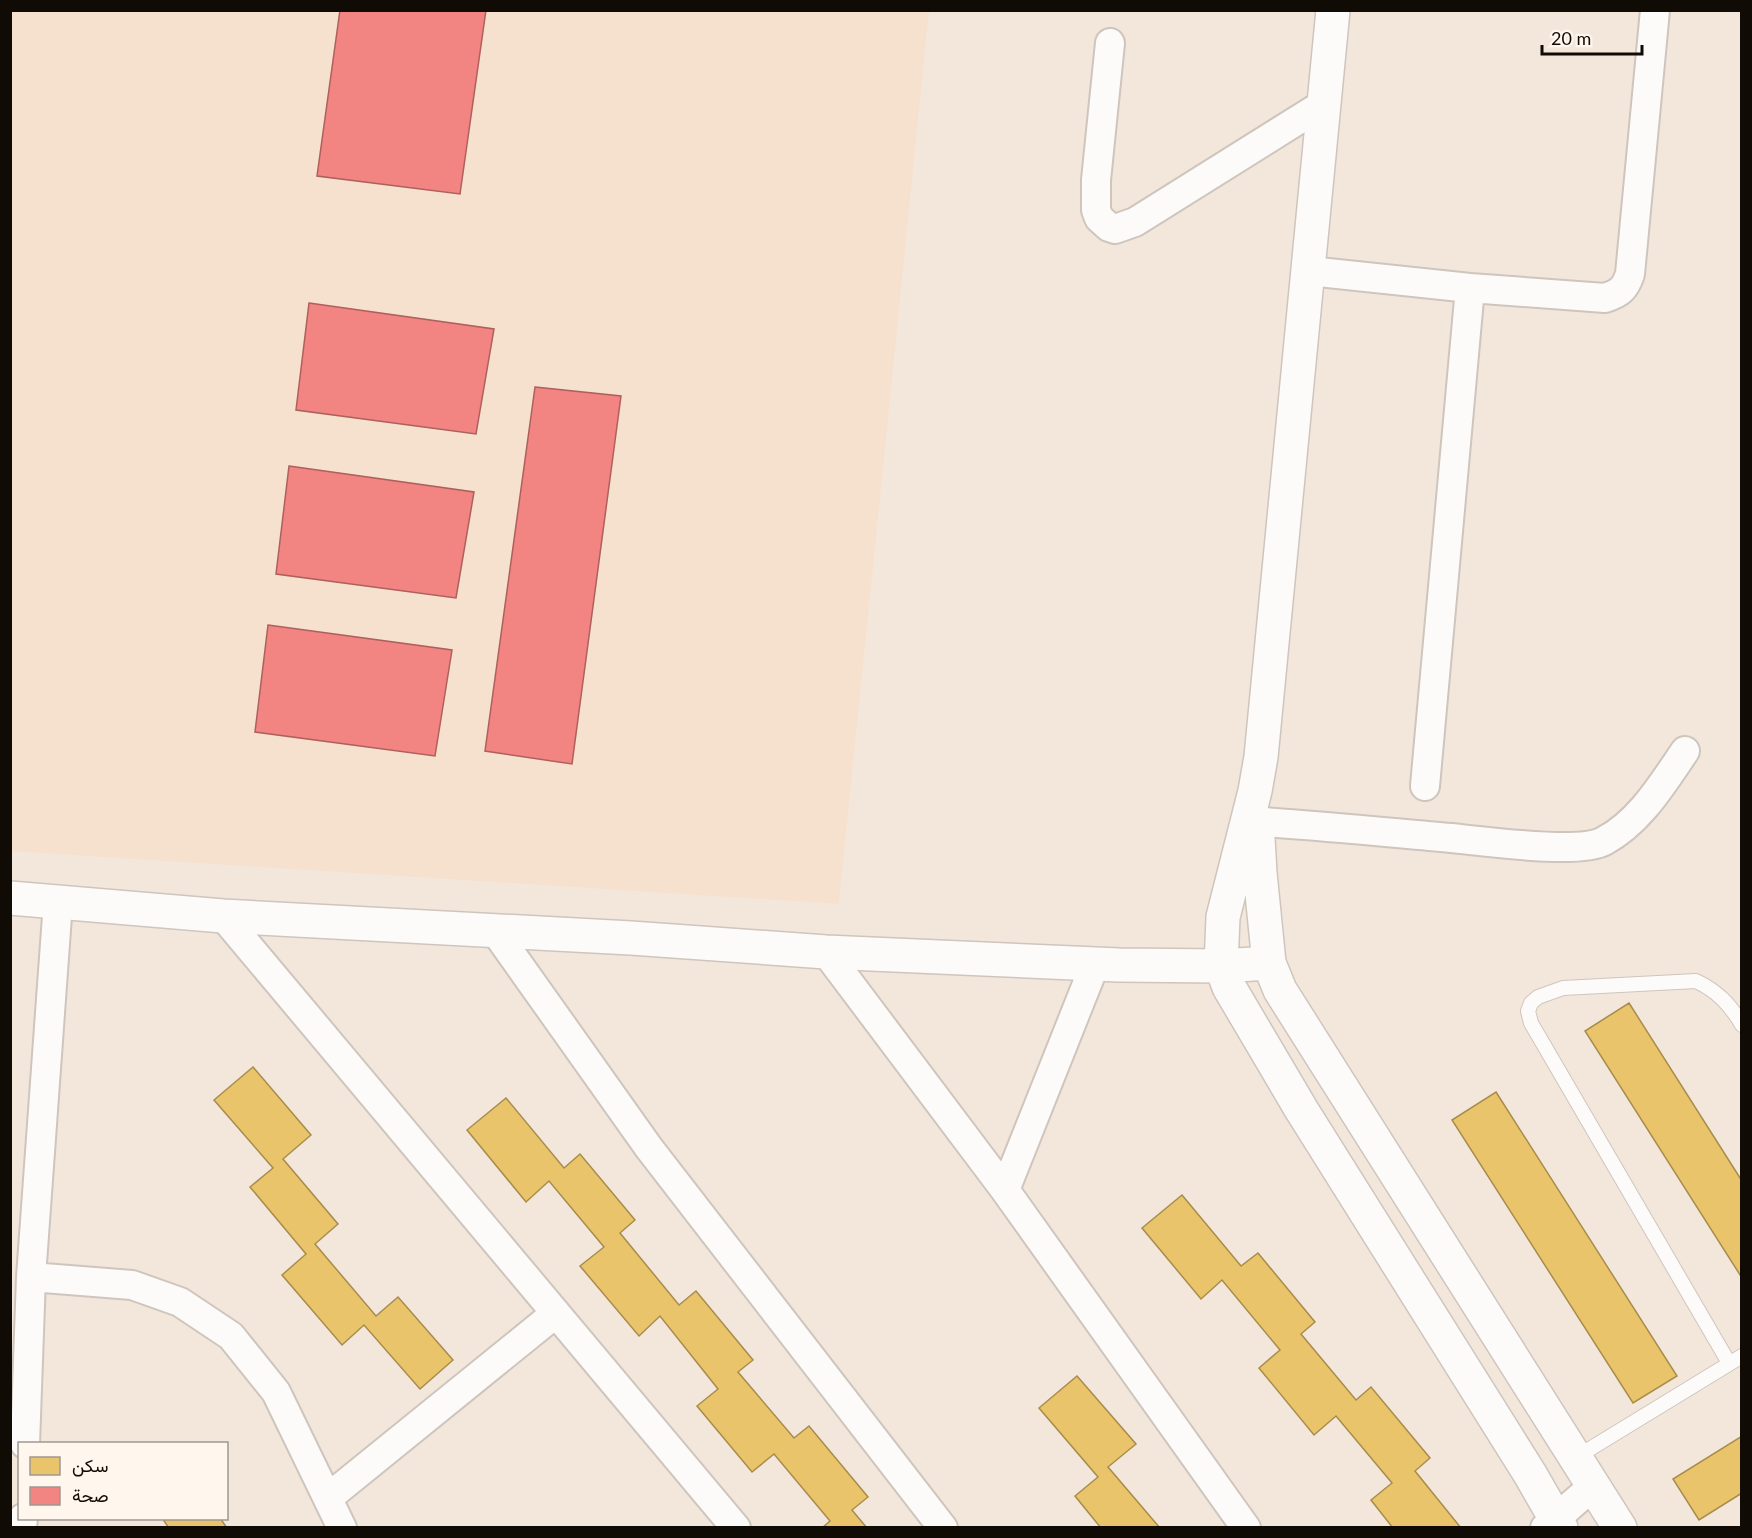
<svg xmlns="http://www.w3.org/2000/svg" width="1752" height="1538" viewBox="0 0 1752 1538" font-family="Lato,Vazirmatn,sans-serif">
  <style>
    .built { fill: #f5e1ce }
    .homes { fill: #e9c46a; stroke: #a88c4c; stroke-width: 1.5 }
    .health { fill: #f28482; stroke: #ae605c; stroke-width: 1.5 }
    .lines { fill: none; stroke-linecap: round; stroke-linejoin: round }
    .lane-casing { stroke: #cec5bd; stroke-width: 16 }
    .street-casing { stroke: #cec5bd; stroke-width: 32 }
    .secondary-casing { stroke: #cec5bd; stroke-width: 36 }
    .lane { stroke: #fdfbfa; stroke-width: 14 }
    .street { stroke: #fdfbfa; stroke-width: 28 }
    .secondary { stroke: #fdfbfa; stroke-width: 33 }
  </style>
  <rect width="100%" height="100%" fill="#f3e7dc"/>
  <!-- built -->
  <path class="built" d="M10 11H929L839 904 11 851Z"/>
  <!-- homes -->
  <path class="homes" d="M1629 1003 1742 1181V1278L1585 1031Z
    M253 1067 311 1135 283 1159 338 1224 315 1244 376 1316 398 1297 453 1360 420 1389 364 1325 342 1345 282 1275 306 1254 250 1187 273 1168 214 1100Z
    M1496 1092 1677 1376 1633 1403 1452 1120Z
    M506 1098 564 1168 580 1154 635 1220 620 1233 679 1305 696 1291 753 1360 738 1372 794 1438 809 1426 868 1497 852 1510 867 1528H822L830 1521 774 1454 752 1472 697 1406 718 1389 660 1316 639 1336 580 1266 604 1247 549 1181 526 1202 467 1130Z
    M1182 1195 1241 1266 1258 1253 1315 1322 1301 1334 1356 1400 1371 1387 1430 1458 1415 1471 1461 1528H1393L1371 1500 1392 1483 1336 1416 1314 1435 1259 1368 1280 1350 1222 1280 1201 1299 1142 1228Z
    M1077 1376 1136 1444 1108 1467 1160 1528H1101L1075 1496 1098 1477 1039 1408Z
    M1742 1436V1493L1699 1520 1673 1479Z
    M168 1518H220L227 1528H169L164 1521Z"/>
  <!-- health -->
  <path class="health" d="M340 10H486L460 194 317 176Z
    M309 303 494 329 476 434 296 410Z
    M535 387 621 396 572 764 485 751Z
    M289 466 474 492 456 598 276 574Z
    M268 625 452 650 435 756 255 732Z"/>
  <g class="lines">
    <defs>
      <path id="lane" d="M1729 1363 1531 1023 1528 1011 1531 1003 1538 997 1563 988 1696 981C1717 991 1730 1004 1742 1025
        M1575 1458 1742 1356"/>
      <path id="street" d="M1110 43 1096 180V210L1099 218 1109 227 1115 229 1135 222 1325 103
        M1309 271 1470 288 1605 298C1620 293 1625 289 1630 274L1655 10
        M1425 786 1470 288
        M1247 821C1315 825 1383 832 1451 838 1483 841 1579 855 1604 841 1640 822 1663 783 1685 751
        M223 916 736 1528
        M495 931 649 1148 943 1528
        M826 952 1005 1190 1246 1528
        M1005 1190 1095 964
        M31 1277 132 1285 180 1302 231 1336 276 1392 342 1528
        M25 1444 31 1277 58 902
        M329 1497 556 1313
        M22 1528 23 1518
        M1545 1528 1593 1486"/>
      <path id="secondary" d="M1333 10 1261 757 1255 791 1223 917 1221 966 1229 987 1301 1109 1530 1474 1561 1528
        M1257 821 1260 873 1269 963 1280 990 1620 1528
        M10 898 223 916 631 938 826 952 1119 965 1221 966 1269 963"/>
    </defs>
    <!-- lane casing -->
    <use href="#lane" class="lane-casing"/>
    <!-- street casing -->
    <use href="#street" class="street-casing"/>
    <!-- secondary casing -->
    <use href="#secondary" class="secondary-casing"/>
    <!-- lane -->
    <use href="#lane" class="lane"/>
    <!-- street -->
    <use href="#street" class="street"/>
    <!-- secondary -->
    <use href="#secondary" class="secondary"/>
  </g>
  <!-- border -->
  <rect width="1752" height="1538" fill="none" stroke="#110b05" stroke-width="24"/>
  <!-- legend -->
  <rect x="18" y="1442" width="210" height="78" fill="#fff6ee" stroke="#a09891" stroke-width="1.5"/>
  <rect x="30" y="1457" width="30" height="18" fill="#e9c46a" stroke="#a09891" stroke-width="1.5"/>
  <text x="72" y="1472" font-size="18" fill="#110b05">سكن</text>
  <rect x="30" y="1487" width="30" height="18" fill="#f28482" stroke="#a09891" stroke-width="1.5"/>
  <text x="72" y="1502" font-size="18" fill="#110b05">صحة</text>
  <!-- scale -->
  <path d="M1542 45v9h100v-9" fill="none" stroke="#110b05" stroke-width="3"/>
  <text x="1551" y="45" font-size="18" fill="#110b05" stroke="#fff6ee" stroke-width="4.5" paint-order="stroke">20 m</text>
</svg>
